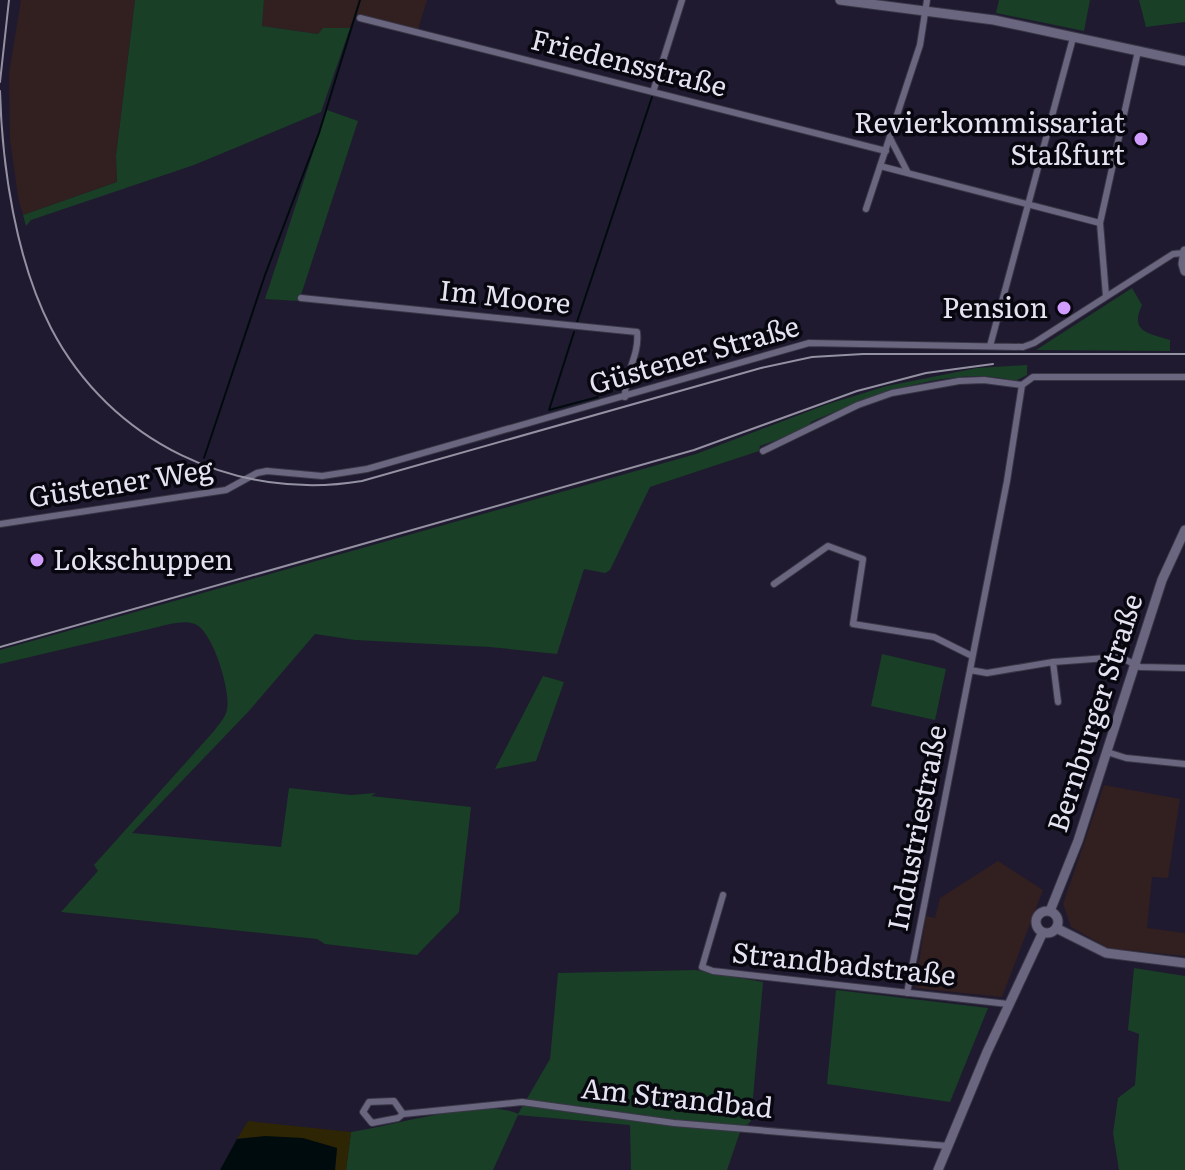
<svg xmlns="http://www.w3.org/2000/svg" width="1185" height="1170" viewBox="0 0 1185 1170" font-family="Literata,serif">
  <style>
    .commercial { fill: #321f20 }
    .green { fill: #193f26 }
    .sand { fill: #2d2504 }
    .water { fill: #000b0e }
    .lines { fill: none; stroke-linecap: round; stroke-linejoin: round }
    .stream { stroke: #000b0e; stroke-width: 2 }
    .street-casing { stroke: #393646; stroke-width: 8 }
    .secondary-casing { stroke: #393646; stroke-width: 11 }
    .street { stroke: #6a667f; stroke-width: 6 }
    .secondary { stroke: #6a667f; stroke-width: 9 }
    .rail { stroke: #9491a2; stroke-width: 2 }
    .poi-dot { fill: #d19dfe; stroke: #08070f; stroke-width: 3 }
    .labels { text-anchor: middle; stroke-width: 7; stroke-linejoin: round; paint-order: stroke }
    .street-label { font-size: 28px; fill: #e5e3f1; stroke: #08070f }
    .poi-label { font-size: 28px; fill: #e5e3f1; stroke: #08070f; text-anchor: end }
  </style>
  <rect width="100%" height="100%" fill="#1f1a2f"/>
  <!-- commercial -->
  <path class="commercial" d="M21 0H135L116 156 117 182 23 215 18 197 10 140 9 73Z
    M264 0H427L418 30 355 14 350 28H323L318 34 262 26Z
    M1104 785 1180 799 1168 878 1152 877 1147 928 1185 933V956L1108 948 1071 927 1063 904Z
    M998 861 1043 890 1002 997 915 988 926 916 935 918 940 898Z"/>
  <!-- green -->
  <path class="green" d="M135 0H264L262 26 318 34 323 28H350L321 112 194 165 31 220 26 226 23 215 117 182 116 156Z
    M999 0H1090L1084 31 996 13Z
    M1139 0H1185V22L1146 27Z
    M327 110 358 121 299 301 265 299Z
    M1132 288 1142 305C1129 332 1149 333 1170 340V351L1036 350Z
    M1027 365V375L1015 381C950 364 870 397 811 422L807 429 760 446 759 451 650 487 610 570 605 573 584 569 557 654 490 647 355 640 315 634 248 712 132 833 281 847 289 788 351 795 376 793 371 796 471 807 459 912 417 955 325 944 317 939 61 912 98 871 94 865 214 731C219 724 226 717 227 709 231 692 213 631 195 624 184 620 170 624 158 627L0 664V650L696 454 828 404 887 386 977 368Z
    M882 654 946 669 935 720 871 706Z
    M543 676 564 682 536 761 495 769Z
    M1134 968 1185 976V1170H1119L1113 1133 1118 1098 1135 1085 1139 1034 1128 1030Z
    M696 970 763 982 751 1121 740 1132 727 1170H631L630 1125 518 1115 493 1170H346L351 1132C390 1127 485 1097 518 1114L550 1059 558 973Z
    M836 990 988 1008 950 1102 827 1084Z"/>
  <!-- sand -->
  <path class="sand" d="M248 1121 351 1132 346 1170H335L337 1148C302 1138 272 1135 237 1139Z"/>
  <!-- water -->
  <path class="water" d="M265 1136 303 1138 337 1148 335 1170H220L237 1139Z"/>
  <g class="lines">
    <!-- stream -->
    <path class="stream" d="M577 322 652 97
      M574 332 549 410 598 397
      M204 458 265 275 319 133 360 0"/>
    <defs>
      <path id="street" d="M360 18 886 151
        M653 92 682 0
        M890 138 908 173
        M880 166 1100 223
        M866 209 920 45 927 0
        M1106 296 1100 223 1138 51
        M301 298 637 332C640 355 624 374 625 397
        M990 346 1073 38
        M1022 385 1007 481 970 670 987 673 1053 662 1120 657 1140 667 1185 668
        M763 451 858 405 892 393 959 381 984 380 1022 385 1033 377H1185
        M0 524 226 490 257 473 267 471 322 476 367 469 809 343 1023 347 1034 343 1173 254 1184 253
        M774 584 828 546 863 559 853 624 934 637 972 656
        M1053 662 1058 702
        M1107 752 1126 758 1185 764
        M723 895 702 967 713 971 1008 1004
        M907 993 970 670
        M403 1114 394 1101 369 1102 363 1112 372 1123 398 1118 403 1114 522 1102 674 1123 948 1146"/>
      <path id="secondary" d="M840 0 994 20 1185 61
        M1185 251 1183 264 1185 271
        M1050 911 1078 841 1162 580 1185 530
        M1036 922a11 11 0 1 1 22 0a11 11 0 1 1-22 0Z
        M1056 928 1106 953 1185 963
        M938 1170 987 1052 1043 932"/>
    </defs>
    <!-- street casing -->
    <use href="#street" class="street-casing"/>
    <!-- secondary casing -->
    <use href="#secondary" class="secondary-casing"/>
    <!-- street -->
    <use href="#street" class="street"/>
    <!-- secondary -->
    <use href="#secondary" class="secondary"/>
    <!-- rail -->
    <path class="rail" d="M0 82 9 0
      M0 91C2 167 16 260 51 328 110 442 236 502 362 481L761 368 812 357 863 354H1185
      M0 647 694 450 857 391 926 373 993 364"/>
  </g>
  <!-- markers -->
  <g class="poi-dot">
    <circle cx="1141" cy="139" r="8"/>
    <circle cx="1064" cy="308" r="8"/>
    <circle cx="37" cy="560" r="8"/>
  </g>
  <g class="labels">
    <!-- street labels -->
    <g class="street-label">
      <text transform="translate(629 63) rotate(14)" y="10">Friedensstraße</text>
      <text transform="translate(505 297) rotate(6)" y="10">Im Moore</text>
      <text transform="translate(694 355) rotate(-16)" y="10">Güstener Straße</text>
      <text transform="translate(121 483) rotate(-9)" y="10">Güstener Weg</text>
      <text transform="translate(1095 713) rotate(-72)" y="10">Bernburger Straße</text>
      <text transform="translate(917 828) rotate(-79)" y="10">Industriestraße</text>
      <text transform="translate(844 964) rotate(6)" y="10">Strandbadstraße</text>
      <text transform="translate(677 1098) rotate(6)" y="10">Am Strandbad</text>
    </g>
    <!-- poi labels -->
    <g class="poi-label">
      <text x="1125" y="133">Revierkommissariat<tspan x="1125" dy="32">Staßfurt</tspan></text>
      <text x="1048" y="318">Pension</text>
      <text x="53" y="570" text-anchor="start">Lokschuppen</text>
    </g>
  </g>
</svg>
